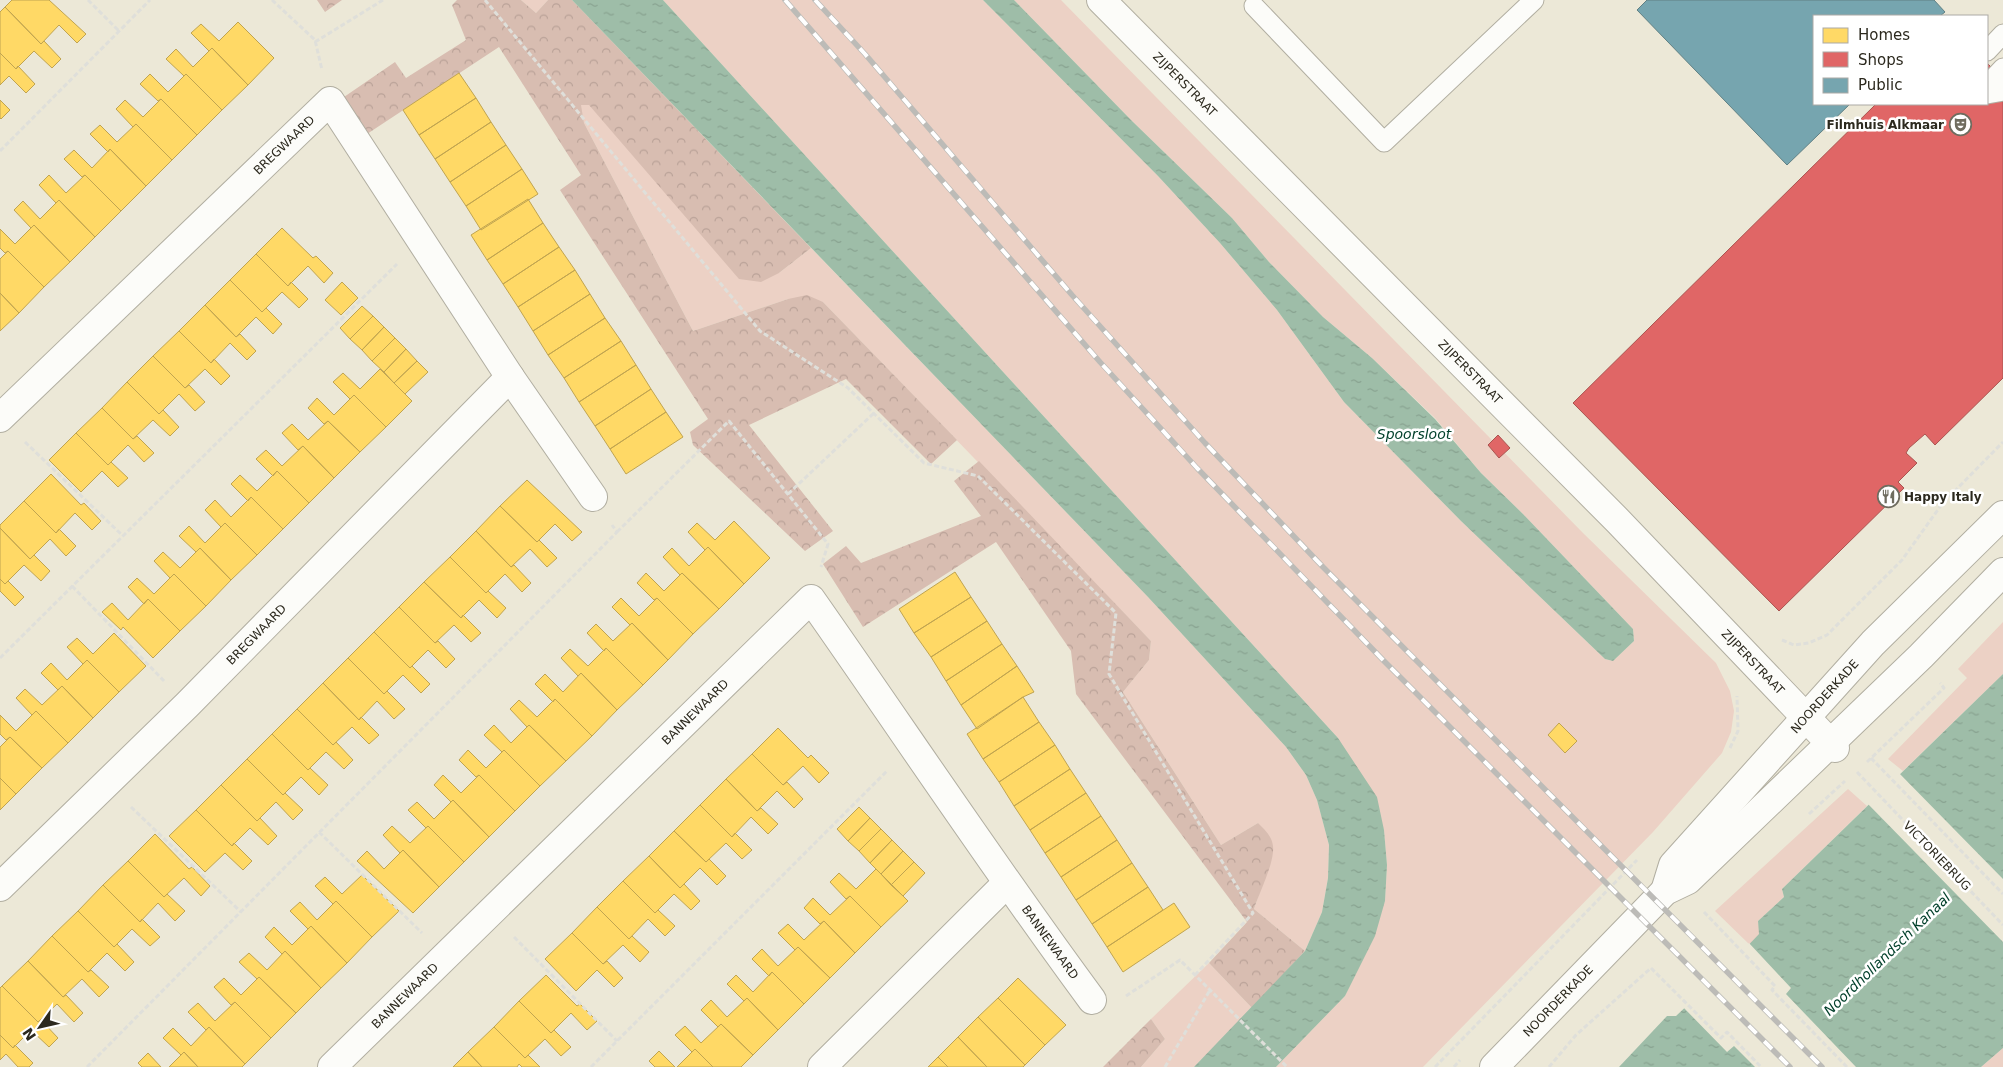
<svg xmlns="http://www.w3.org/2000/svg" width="2003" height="1067" viewBox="0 0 2003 1067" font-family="'DejaVu Sans',sans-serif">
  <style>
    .grass { fill: #ecd1c5 }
    .forest { fill: url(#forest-crowns) }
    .water { fill: url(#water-ripples) }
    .pier { fill: #ece8d7 }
    .homes { fill: #ffd966; stroke: #c0a450 }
    .shops { fill: #e06666; stroke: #aa5450 }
    .public { fill: #76a5af; stroke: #608084 }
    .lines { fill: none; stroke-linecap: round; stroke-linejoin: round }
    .lane-casing { stroke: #b1aea1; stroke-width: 21 }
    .street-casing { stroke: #b1aea1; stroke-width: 30 }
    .secondary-casing { stroke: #b1aea1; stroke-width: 30 }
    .path { stroke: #dfdfda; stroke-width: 3; stroke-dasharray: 5 2.5; stroke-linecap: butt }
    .lane { stroke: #fcfcf9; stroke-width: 19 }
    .street { stroke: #fcfcf9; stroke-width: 28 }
    .secondary { stroke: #fcfcf9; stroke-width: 28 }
    .rail-casing { stroke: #bcbbb7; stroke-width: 5.5 }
    .rail { stroke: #fff; stroke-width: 4; stroke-dasharray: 11; stroke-linecap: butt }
    .labels { text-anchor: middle; stroke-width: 5; stroke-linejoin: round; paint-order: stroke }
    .street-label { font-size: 12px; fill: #2c291e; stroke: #fff }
    .poi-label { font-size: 12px; font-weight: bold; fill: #2c291e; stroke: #fff; text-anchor: end }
    .water-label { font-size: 14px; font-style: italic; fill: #03412c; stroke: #fff }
  </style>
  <defs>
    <pattern id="forest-crowns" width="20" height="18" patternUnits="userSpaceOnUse" patternTransform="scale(1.25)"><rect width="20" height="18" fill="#d8bdb1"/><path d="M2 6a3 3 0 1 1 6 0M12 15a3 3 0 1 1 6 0" fill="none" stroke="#baa298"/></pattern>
    <pattern id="water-ripples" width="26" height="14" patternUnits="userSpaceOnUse" patternTransform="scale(1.25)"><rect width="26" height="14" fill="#9ebda8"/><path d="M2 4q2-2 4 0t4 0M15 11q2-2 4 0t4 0" fill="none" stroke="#88a290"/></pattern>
  </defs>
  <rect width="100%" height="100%" fill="#ece8d7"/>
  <!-- grass -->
  <path class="grass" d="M521 0H548L536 13Z
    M663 0H983L1158 176 1220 243 1277 310 1344 402 1461 521 1605 659 1613 661 1634 641 1633 629 1523 514 1481 473 1435 418 1372 358 1323 317 1269 262 1232 218 1131 120 1014 0H1061L1583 533 1716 663 1730 691 1734 711 1731 732 1722 753 1653 832 1423 1067H1276L1345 996 1385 901 1387 865 1384 830 1338 738Z
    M589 104 779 273 811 248 1148 597 1286 747 1306 775 1317 800 1329 845 1328 878 1322 912 1305 951 1254 909 1270 863 1258 823 1221 845 1123 692 1149 660 1151 641 823 302 788 299 693 331 584 123 580 105Z
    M2003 622V674L1903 771 1888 759 1967 678 1958 669Z
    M1848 789 1867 806 1782 889 1784 897 1758 921 1760 934 1750 945 1715 911Z
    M1209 963 1252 1008 1194 1067H1141L1165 1039 1151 1019Z
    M2003 1048V1067H1981Z"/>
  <!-- forest -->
  <path class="forest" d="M317 0H342L325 12Z
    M457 0H521L536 13 548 0H572L811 248 779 273 761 282 739 279 589 105H581L584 123 693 331 788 299 807 295 823 302 957 440 931 464 846 379 749 425 833 531 805 551 693 445 690 432 708 419 560 190 581 175 499 47 367 134 344 97 395 62 406 78 466 40 452 5Z
    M979 461 1151 641 1149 660 1123 692 1221 845 1258 823C1264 829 1272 836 1273 846 1275 862 1259 893 1254 909L1305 951 1252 1008 1209 963 1247 922 1076 694 1071 651 996 542 863 627 823 564 846 546 861 563 981 516 954 481Z
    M1151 1019 1165 1039 1141 1067H1103Z"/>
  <!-- water -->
  <path class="water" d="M572 0H663L1338 738 1377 797 1384 830 1387 865 1385 901 1375 936 1345 996 1276 1067H1194L1305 951 1322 912 1328 878 1329 845 1317 800 1306 775 1286 747 1148 597Z
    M983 0H1014L1131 120 1232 218 1269 262 1323 317 1372 358 1435 419 1481 473 1523 514 1633 629 1634 641 1613 661 1605 659 1461 521 1344 402 1277 310 1220 243 1158 176Z
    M2003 674V1048L1981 1067H1619L1667 1016H1676L1694 999 1720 1029 1769 980 1740 954 1759 934 1758 921 1784 897 1782 889Z"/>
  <!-- pier -->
  <path class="pier" d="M1898 772 2003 879V942L1867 803Z
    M1749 943 1791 988 1786 994 1856 1067H1755L1734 1046 1727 1052 1682 1006 1695 996 1720 1025 1766 980 1738 955Z"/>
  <!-- homes -->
  <path class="homes" d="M12 0H49L86 34 77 43 59 25 41 44 5 7Z
    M5 7 41 44 44 41 61 59 52 68 34 51 16 69 0 53V12Z
    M238 22 274 58 248 85 212 48 209 51 191 33 201 24 219 41Z
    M212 48 248 85 222 110 186 74 184 76 166 59 176 49 193 67Z
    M0 53 16 69 18 66 35 84 26 93 9 76 0 85Z
    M459 73 476 98 419 135 403 110Z
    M150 74 168 92 186 74 222 110 197 135 161 99 158 101 140 84Z
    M476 98 491 122 435 159 419 135Z
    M161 99 197 135 172 160 136 124 133 127 116 109 125 100 143 117Z
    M0 100 10 110 1 119 0 118Z
    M491 122 506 145 450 182 435 159Z
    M136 124 172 160 146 186 110 149 108 152 90 134 100 125 117 142Z
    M506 145 522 169 466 206 450 182Z
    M110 149 146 186 121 211 85 175 82 177 64 159 74 150 92 168Z
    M522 169 538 194 481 230 466 206Z
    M49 175 66 193 85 175 121 211 95 237 59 200 56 203 39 185Z
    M528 199 543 223 487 260 471 235Z
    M59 200 95 237 70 262 34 225 31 228 14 210 23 201 40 219Z
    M543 223 559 247 503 284 487 260Z
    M34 225 70 262 44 287 8 251 5 253 0 248V229L15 244Z
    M282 228 313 258 316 256 333 273 324 283 308 266 288 286 256 254Z
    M559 247 575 270 518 307 503 284Z
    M8 251 44 287 19 313 0 293V259Z
    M256 254 288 286 291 282 308 299 299 308 282 292 262 312 230 280Z
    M575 270 590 294 533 331 518 307Z
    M230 280 262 312 266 308 282 324 273 334 256 317 236 337 205 305Z
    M342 282 358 298 341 315 325 300Z
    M0 293 19 313 0 331Z
    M590 294 605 318 548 355 533 331Z
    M205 305 236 337 240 334 256 351 247 360 230 343 211 363 179 331Z
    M362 306 373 316 350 339 340 328Z
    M373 316 384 327 362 350 350 339Z
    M605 318 621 341 564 378 548 355Z
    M384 327 395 338 372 361 362 350Z
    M179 331 211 363 214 359 230 376 221 385 205 369 185 388 153 356Z
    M395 338 406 349 384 372 372 361Z
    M621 341 636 365 579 402 564 378Z
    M406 349 417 361 394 383 384 372Z
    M153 356 185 388 189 385 205 402 195 411 179 394 159 414 127 382Z
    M417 361 428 372 405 394 394 383Z
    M636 365 651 389 595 426 579 402Z
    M380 369 412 401 386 427 354 395 350 399 333 382 343 373 360 389Z
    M127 382 159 414 163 410 179 427 170 436 153 420 133 439 102 408Z
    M651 389 666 412 610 449 595 426Z
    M354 395 386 427 360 452 328 421 324 424 308 408 317 398 334 415Z
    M102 408 133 439 137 436 154 453 144 462 128 445 108 465 76 433Z
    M666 412 683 437 626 474 610 449Z
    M328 421 360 452 334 478 303 446 298 450 282 433 292 424 308 440Z
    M76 433 108 465 111 462 128 478 118 487 102 471 81 492 49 460Z
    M303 446 334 478 309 503 277 471 273 476 256 459 266 450 282 466Z
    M277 471 309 503 283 529 251 497 248 501 231 484 240 475 257 491Z
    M51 474 81 505 84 503 101 521 92 530 75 513 56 533 24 501Z
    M527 480 582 532 572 541 555 524 537 542 500 506Z
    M251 497 283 529 257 555 225 523 221 527 205 510 215 500 231 517Z
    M24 501 56 533 59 529 76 546 66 556 50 539 30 559 0 528V525Z
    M500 506 537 542 539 540 557 558 547 567 530 549 511 567 476 531Z
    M734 521 770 558 744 584 708 547 705 550 688 532 697 523 715 540Z
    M225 523 257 555 231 580 200 548 196 552 179 536 189 526 205 543Z
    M0 528 30 559 34 555 50 571 41 581 24 565 5 584 0 579Z
    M476 531 511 567 514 565 531 583 522 592 505 574 486 593 450 557Z
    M708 547 744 584 719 609 682 573 680 575 663 557 672 548 689 566Z
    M200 548 231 580 206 606 174 574 170 578 154 561 163 552 180 568Z
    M450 557 486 593 488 591 506 608 497 618 479 600 461 618 424 582Z
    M955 572 971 597 914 633 899 609Z
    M646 573 664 591 682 573 719 609 693 634 657 598 654 600 637 583Z
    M174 574 206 606 180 631 148 599 144 604 128 587 137 578 154 594Z
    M0 579 5 584 8 581 24 597 15 606 0 591Z
    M424 582 461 618 463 615 481 633 471 642 454 625 435 643 399 607Z
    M971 597 987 621 931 657 914 633Z
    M621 598 639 616 657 598 693 634 668 660 632 623 630 625 612 607Z
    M148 599 180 631 153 658 123 627 121 630 102 612 112 603 128 620Z
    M399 607 435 643 438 641 455 659 446 668 428 650 410 668 374 632Z
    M987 621 1002 644 946 681 931 657Z
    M632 623 668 660 643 685 606 648 604 651 587 633 596 624 613 641Z
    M374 632 410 668 412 666 430 684 421 693 403 675 384 694 348 658Z
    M114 633 146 666 119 692 87 660 83 664 67 647 77 638 93 654Z
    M1002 644 1017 666 961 705 946 681Z
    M606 648 643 685 617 710 581 673 578 676 561 658 570 649 588 666Z
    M348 658 384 694 387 691 405 709 394 719 377 701 359 720 323 683Z
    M87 660 119 692 93 718 62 686 58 690 41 673 51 663 67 680Z
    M1017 666 1034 692 1023 697 977 729 961 705Z
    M581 673 617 710 592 736 555 699 553 702 535 684 545 674 563 692Z
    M323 683 359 720 361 717 379 735 369 744 352 727 333 745 297 709Z
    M62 686 93 718 68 743 36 711 32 715 16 698 25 689 42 705Z
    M1023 697 1039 722 983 759 967 734Z
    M555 699 592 736 566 761 529 725 527 727 510 709 519 700 537 717Z
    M297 709 333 745 336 742 353 760 344 769 326 752 308 770 272 734Z
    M36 711 68 743 42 768 10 737 6 740 0 734V715L16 731Z
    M1039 722 1055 745 999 782 983 759Z
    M1559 723 1577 741 1565 753 1548 735Z
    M494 725 511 743 529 725 566 761 540 786 504 750 502 752 484 735Z
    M778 728 808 758 811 755 829 773 819 783 803 766 783 785 752 754Z
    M272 734 308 770 310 768 328 785 319 795 301 777 283 795 247 759Z
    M10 737 42 768 16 794 0 778V747Z
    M1055 745 1070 769 1014 806 999 782Z
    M468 750 486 768 504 750 540 786 515 811 479 775 476 777 459 760Z
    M752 754 783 785 787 782 803 799 794 808 777 791 757 811 726 779Z
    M247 759 283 795 285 793 303 810 293 820 276 802 257 821 221 785Z
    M1070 769 1086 793 1030 830 1014 806Z
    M443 775 461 793 479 775 515 811 489 837 453 800 451 802 434 785Z
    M0 778 16 794 0 810Z
    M726 779 757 811 761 808 778 824 768 834 751 817 732 837 700 805Z
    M221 785 257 821 260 818 277 836 268 845 250 828 232 846 196 810Z
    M1086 793 1101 816 1045 853 1030 830Z
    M453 800 489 837 464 862 428 826 426 828 408 810 417 802 434 819Z
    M700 805 732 837 735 833 752 850 742 859 726 843 706 862 674 831Z
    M859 807 870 818 848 841 837 829Z
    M196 810 232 846 234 843 252 861 243 870 225 853 205 872 169 836Z
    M1101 816 1117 840 1061 877 1045 853Z
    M870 818 881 829 859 851 848 841Z
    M392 826 410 843 428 826 464 862 439 887 403 850 400 853 383 835Z
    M881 829 892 840 870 863 859 851Z
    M674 831 706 862 709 859 726 876 717 885 700 868 680 888 649 856Z
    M155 834 189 869 192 867 210 886 201 896 184 878 164 897 128 861Z
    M892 840 903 851 881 874 870 863Z
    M1117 840 1132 863 1076 900 1061 877Z
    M403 850 439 887 413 913 357 861 367 851 384 869Z
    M903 851 914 862 891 885 881 874Z
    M649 856 680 888 684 884 700 901 691 910 674 894 655 913 623 881Z
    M128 861 164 897 167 894 185 911 175 921 158 903 140 922 103 885Z
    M914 862 925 873 903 896 891 885Z
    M1132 863 1148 887 1092 924 1076 900Z
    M876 869 908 901 881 927 850 896 846 899 830 882 839 873 856 889Z
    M362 875 399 911 372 937 336 901 333 904 315 886 325 877 342 894Z
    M623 881 655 913 658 910 675 926 665 936 648 919 629 939 597 907Z
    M103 885 140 922 142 919 160 937 150 946 132 929 114 947 78 911Z
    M1148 887 1163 910 1107 947 1092 924Z
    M850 896 881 927 855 953 824 921 820 924 804 908 813 898 830 915Z
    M336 901 372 937 347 963 311 926 308 929 290 911 300 902 317 920Z
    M1174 903 1190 927 1123 972 1107 947Z
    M597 907 629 939 632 936 649 952 640 962 623 945 603 964 572 933Z
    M78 911 114 947 117 944 134 962 125 971 107 953 88 972 52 936Z
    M824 921 855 953 830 978 798 947 795 950 778 933 788 924 804 940Z
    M311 926 347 963 321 988 285 951 282 954 265 937 274 927 292 945Z
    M572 933 603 964 607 961 623 978 614 987 597 970 576 991 545 959Z
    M52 936 88 972 91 970 109 987 99 997 82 979 63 997 28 961Z
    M798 947 830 978 804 1004 772 972 769 976 752 959 762 949 778 966Z
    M285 951 321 988 296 1013 259 977 257 979 239 962 249 953 267 970Z
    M28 961 63 997 66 995 83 1013 74 1022 57 1004 38 1022 2 986Z
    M772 972 804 1004 778 1030 747 998 744 1001 727 984 736 975 753 992Z
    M546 975 577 1006 580 1004 597 1021 587 1030 571 1013 551 1033 519 1001Z
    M259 977 296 1013 271 1038 235 1002 231 1005 214 987 224 978 241 995Z
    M1018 978 1066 1025 1045 1045 998 998Z
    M2 986 38 1022 41 1020 58 1038 49 1047 31 1030 13 1048 0 1035V988Z
    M747 998 778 1030 753 1055 721 1024 718 1027 701 1010 711 1000 727 1017Z
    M998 998 1045 1045 1025 1065 978 1017Z
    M519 1001 551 1033 554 1030 571 1047 561 1056 545 1039 525 1058 494 1027Z
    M235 1002 271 1038 245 1064 209 1027 206 1030 188 1012 198 1003 215 1021Z
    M978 1017 1025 1065 1023 1067H987L958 1037Z
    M721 1024 753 1055 741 1067H713L695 1049 692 1052 675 1035 685 1026 701 1043Z
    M209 1027 245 1064 242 1067H198L184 1052 181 1055 163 1038 173 1028 191 1046Z
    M494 1027 525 1058 528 1055 540 1067H522L519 1064 517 1067H482L468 1052Z
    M0 1035 13 1048 15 1045 33 1063 29 1067H18L6 1054 0 1060Z
    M958 1037 987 1067H948L938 1057Z
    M695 1049 713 1067H677Z
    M659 1051 675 1067H655L649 1061Z
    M184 1052 198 1067H169Z
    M468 1052 482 1067H453Z
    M148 1053 161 1067H142L138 1063Z
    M938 1057 948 1067H928Z"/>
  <!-- shops -->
  <path class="shops" d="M1987 63 2003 79V378L1935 445 1925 434 1909 448 1906 453 1917 463 1898 482 1904 488 1779 611 1573 403 1876 104H1987Z
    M1498 435 1510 448 1499 458 1488 445Z"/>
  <!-- public -->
  <path class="public" d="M1647 0H1934L1945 12 1940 16H1814V104H1850L1787 165 1637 10Z"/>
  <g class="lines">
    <defs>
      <path id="lane" d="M1254 6 1384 142 1534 0
        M1987 51 2003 34
        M1987 85 2003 68
        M1987 94 2003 91"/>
      <g id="street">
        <path id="s1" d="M1101 0 1618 521 1835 748"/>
        <path id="s2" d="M0 418 330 101 510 377 593 497"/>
        <path id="s3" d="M0 887 187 705 510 377"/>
        <path id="s4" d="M332 1067 811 599C905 733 995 869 1092 1000"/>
        <path d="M822 1067 1006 884"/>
      </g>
      <g id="secondary">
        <path id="s5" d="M1665 891 1673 865 1873 643 2003 515"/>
        <path id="s6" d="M1494 1067 1665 891 1688 880 1921 656 2003 572"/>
      </g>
    </defs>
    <!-- lane casing -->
    <use href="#lane" class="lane-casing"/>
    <!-- street casing -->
    <use href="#street" class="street-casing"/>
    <!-- secondary casing -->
    <use href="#secondary" class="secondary-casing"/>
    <!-- path -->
    <path class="path" d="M88 0 119 31
      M272 0 315 40 322 70
      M485 0 760 331 848 388 924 463 978 476 1116 613 1109 674 1253 913 1195 975
      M315 42 383 0
      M0 151 150 0
      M25 442 122 535
      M788 494 874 413
      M617 532 729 421 828 544 821 567
      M72 586 164 681
      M1782 640 1794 645 1809 643 1827 635 1902 560 1942 504 2003 442
      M0 658 397 264
      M1730 748 1738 731 1737 696
      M1871 758 2003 894
      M1867 762 1944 688 1940 683
      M1857 772 2003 925
      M131 807 241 912
      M1809 814 1845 781
      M319 832 422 933
      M1704 912 1775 986 1772 990 1847 1067
      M514 937 617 1041
      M1126 996 1180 960 1287 1067
      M87 1067 617 532 612 525
      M591 1067 888 770
      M1165 1067 1210 990
      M1435 1067 1637 860
      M1454 1067 1460 1060
      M1549 1067 1576 1035 1651 968 1721 1038 1727 1032 1761 1067"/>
    <!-- lane -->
    <use href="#lane" class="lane"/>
    <!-- street -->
    <use href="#street" class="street"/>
    <!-- secondary -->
    <use href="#secondary" class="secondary"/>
    <defs>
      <path id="rail" d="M785 0 1100 362 1197 468 1384 661 1790 1067
        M815 0 865 54 1072 295 1205 443 1323 567 1822 1067"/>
    </defs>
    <!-- rail casing -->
    <use href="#rail" class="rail-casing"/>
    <!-- rail -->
    <use href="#rail" class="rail"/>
  </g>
  <!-- icons -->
  <defs>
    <symbol id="theatre-ring" viewBox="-11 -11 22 22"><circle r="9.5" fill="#fff" stroke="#6f6c5f" stroke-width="1.5"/><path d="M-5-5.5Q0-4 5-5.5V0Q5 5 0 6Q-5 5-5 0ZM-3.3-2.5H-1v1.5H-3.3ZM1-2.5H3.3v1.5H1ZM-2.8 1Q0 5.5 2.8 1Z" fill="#6f6c5f"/></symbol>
    <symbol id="restaurant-ring" viewBox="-11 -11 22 22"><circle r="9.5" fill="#fff" stroke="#6f6c5f" stroke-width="1.5"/><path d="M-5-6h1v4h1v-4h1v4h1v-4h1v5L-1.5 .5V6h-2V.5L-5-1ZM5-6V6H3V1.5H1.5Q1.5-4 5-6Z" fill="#6f6c5f"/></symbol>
  </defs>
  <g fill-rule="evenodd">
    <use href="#theatre-ring" x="1948" y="112" width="25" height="25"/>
    <use href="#restaurant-ring" x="1876" y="484" width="25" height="25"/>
  </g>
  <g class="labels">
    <!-- street labels -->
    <g class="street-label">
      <text dy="4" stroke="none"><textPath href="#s1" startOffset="119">ZIJPERSTRAAT</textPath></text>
      <text dy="4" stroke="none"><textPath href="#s2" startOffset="394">BREGWAARD</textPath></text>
      <text dy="4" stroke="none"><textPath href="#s1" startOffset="524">ZIJPERSTRAAT</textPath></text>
      <text dy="4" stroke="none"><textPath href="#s3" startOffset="360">BREGWAARD</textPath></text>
      <text dy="4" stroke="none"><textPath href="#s1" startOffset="929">ZIJPERSTRAAT</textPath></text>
      <text dy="4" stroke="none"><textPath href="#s5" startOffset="254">NOORDERKADE</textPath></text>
      <text dy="4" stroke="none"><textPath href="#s4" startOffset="508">BANNEWAARD</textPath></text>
      <text transform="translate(1937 856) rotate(46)" y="4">VICTORIEBRUG</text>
      <text dy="4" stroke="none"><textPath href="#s4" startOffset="1088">BANNEWAARD</textPath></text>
      <text dy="4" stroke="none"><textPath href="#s4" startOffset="102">BANNEWAARD</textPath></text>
      <text dy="4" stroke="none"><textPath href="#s6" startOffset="92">NOORDERKADE</textPath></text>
    </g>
    <!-- poi labels -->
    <g class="poi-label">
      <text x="1944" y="129">Filmhuis Alkmaar</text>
      <text x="1904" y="501" text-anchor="start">Happy Italy</text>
    </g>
    <!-- water labels -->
    <g class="water-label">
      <text x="1414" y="439">Spoorsloot</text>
      <text transform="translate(1887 954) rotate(-44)" y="5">Noordhollandsch Kanaal</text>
    </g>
  </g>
  <!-- legend -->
  <rect x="1813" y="15" width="175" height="90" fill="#ffffff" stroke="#aba9a5"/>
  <rect x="1823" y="28" width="25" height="15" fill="#ffd966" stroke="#aba9a5"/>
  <text x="1858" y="40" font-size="15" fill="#2c291e">Homes</text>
  <rect x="1823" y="52" width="25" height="15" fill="#e06666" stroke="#aba9a5"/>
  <text x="1858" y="65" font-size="15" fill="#2c291e">Shops</text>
  <rect x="1823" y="78" width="25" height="15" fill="#76a5af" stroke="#aba9a5"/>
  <text x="1858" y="90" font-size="15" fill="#2c291e">Public</text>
  <!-- north arrow -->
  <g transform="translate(40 1027) rotate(236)" stroke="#ffffff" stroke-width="4" paint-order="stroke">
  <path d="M0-4L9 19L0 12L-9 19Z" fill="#2c291e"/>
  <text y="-8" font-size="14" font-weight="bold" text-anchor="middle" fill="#2c291e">N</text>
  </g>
</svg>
